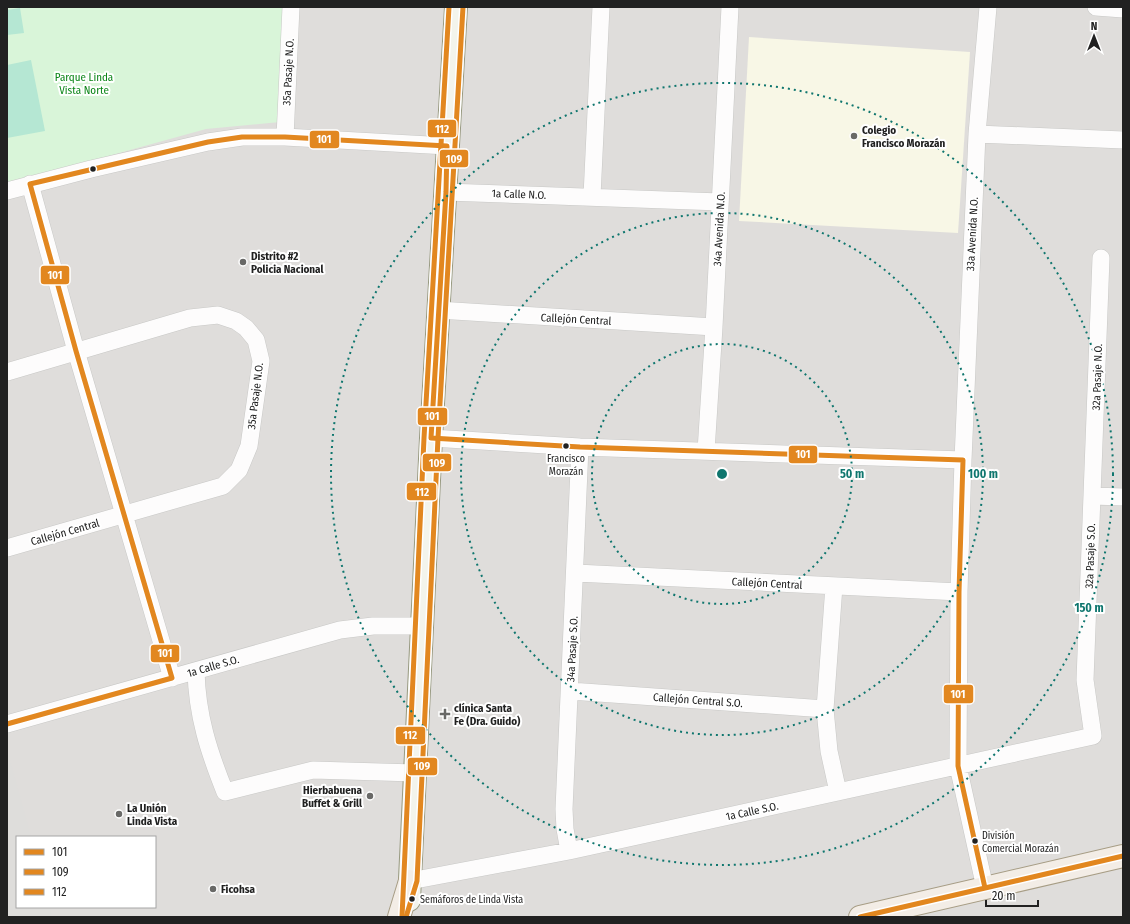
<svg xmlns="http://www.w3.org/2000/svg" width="1130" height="924" viewBox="0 0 1130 924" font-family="'Fira Sans Condensed',sans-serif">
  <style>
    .residential { fill: #dfdddb; fill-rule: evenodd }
    .education { fill: #f8f7e6 }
    .religious { fill: #dedddb }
    .park { fill: #d9f5d9 }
    .pitch { fill: #b5e7d3 }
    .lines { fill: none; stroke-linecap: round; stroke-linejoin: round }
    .minor-casing { stroke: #c8c8c6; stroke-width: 18 }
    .secondary-casing { stroke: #989a81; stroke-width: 24 }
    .primary-casing { stroke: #a79d85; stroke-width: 24 }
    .minor { stroke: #fdfcfc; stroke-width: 17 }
    .secondary { stroke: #f3f4ec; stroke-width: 22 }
    .primary { stroke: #f3ede6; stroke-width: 22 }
    .bus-1-casing { stroke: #fff; stroke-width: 8 }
    .bus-2-casing { stroke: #fff; stroke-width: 8 }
    .bus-3-casing { stroke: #fff; stroke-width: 8 }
    .bus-1 { stroke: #e2871f; stroke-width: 5 }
    .bus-2 { stroke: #e2871f; stroke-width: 5 }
    .bus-3 { stroke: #e2871f; stroke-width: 5 }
    .ring { fill: none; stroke: #0f766e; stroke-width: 2; stroke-dasharray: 2 4 }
    .poi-dot { fill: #696967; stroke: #fff; stroke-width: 1.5 }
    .bus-dot { fill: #212121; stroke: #fff; stroke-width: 1.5 }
    .labels { text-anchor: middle; stroke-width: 4; stroke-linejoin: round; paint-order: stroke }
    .bus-label { font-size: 10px; fill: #212121; stroke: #fff; text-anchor: start }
    .street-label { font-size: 11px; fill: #212121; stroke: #fff }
    .park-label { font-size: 11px; fill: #0a8517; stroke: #fff }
    .poi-label { font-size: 11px; font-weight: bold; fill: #212121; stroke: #fff; text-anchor: start }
    .centre { fill: #0f766e; stroke: #fff; stroke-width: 2 }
    .ring-label { font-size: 12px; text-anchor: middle; font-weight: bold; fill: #0f766e; stroke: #fff; stroke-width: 4; stroke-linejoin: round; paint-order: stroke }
    .line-badge { stroke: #fff; stroke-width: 1.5 }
    .badge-label { font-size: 11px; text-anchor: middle; font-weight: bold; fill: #fff }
  </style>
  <rect width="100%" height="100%" fill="#f0eeea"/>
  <!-- residential -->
  <path class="residential" d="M7 7H1123V917H7ZM17 837H155V907H17Z"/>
  <!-- education -->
  <path class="education" d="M749 37 970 52 958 233 739 221Z"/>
  <!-- religious -->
  <path class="religious" d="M7 749 31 837H17V907H49L52 917H8Z"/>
  <!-- park -->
  <path class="park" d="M7 7H284L280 122 206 129 7 184Z"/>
  <!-- pitch -->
  <path class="pitch" d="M20 8 24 33 7 35V10Z
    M31 60 45 131 7 138V65Z"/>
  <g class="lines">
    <defs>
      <path id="minor" d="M1096 7 1123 9
        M977 134 1123 140
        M285 137 291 7
        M30 184 76 351 172 678
        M7 191 91 169 208 142 242 137H285L447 146
        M446 192 720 202
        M592 196 601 7
        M438 310 714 327
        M7 372 190 318 218 315 236 321 246 328 256 340 261 361 249 446 239 470 223 486 7 548
        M431 438 580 447 963 460
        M706 451 714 327 730 7
        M1093 496 1123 497
        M576 573 959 592
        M834 586 825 709 829 751 838 792
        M196 671C197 716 209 752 225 792L313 770 415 773
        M570 691 825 709
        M7 724 340 630 373 626H422
        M569 851 565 829 564 809 580 447
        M410 881 569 851 1093 736 1085 680 1101 258
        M985 888 958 766 959 592 963 460 977 134 988 7"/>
      <path id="secondary" d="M409 900 431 438 456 7"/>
      <path id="primary" d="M399 917 410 881
        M860 917 1123 856"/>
    </defs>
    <!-- minor casing -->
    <use href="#minor" class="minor-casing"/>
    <!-- secondary casing -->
    <use href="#secondary" class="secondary-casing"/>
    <!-- primary casing -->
    <use href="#primary" class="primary-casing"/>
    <!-- minor -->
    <use href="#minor" class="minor"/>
    <!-- secondary -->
    <use href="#secondary" class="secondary"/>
    <!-- primary -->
    <use href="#primary" class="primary"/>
    <defs>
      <path id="bus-1" d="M7 724 172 678 76 351 30 184 208 142 242 137H285L447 146 446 192 431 438 580 447 963 460 959 592 958 766 985 888
        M860 917 1123 856"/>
      <path id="bus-2" d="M406 917 417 881 438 438 463 7"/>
      <path id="bus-3" d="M402 917 424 438 449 7"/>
    </defs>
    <!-- bus-1 casing -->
    <use href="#bus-1" class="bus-1-casing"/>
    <!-- bus-2 casing -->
    <use href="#bus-2" class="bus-2-casing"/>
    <!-- bus-3 casing -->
    <use href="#bus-3" class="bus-3-casing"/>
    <!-- bus-1 -->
    <use href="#bus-1" class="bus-1"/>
    <!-- bus-2 -->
    <use href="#bus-2" class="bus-2"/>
    <!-- bus-3 -->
    <use href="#bus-3" class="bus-3"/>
  </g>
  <!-- distance rings -->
  <g class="ring">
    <circle cx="722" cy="474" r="130"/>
    <circle cx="722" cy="474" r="261"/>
    <circle cx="722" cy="474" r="391"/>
  </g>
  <!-- markers -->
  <g class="poi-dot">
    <circle cx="854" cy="136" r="4"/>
    <circle cx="243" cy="262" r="4"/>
    <path d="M443 708h4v4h4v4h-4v4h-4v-4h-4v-4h4z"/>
    <circle cx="370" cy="796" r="4"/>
    <circle cx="119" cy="814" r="4"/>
    <circle cx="213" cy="889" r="4"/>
  </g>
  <g class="bus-dot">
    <circle cx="93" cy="169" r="3.5"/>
    <circle cx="566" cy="446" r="3.5"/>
    <circle cx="975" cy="841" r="3.5"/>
    <circle cx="412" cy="899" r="3.5"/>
  </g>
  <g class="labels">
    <!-- bus labels -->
    <g class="bus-label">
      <text x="566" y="462" text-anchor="middle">Francisco<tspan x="566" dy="13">Morazán</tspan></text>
      <text x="982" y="839">División<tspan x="982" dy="13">Comercial Morazán</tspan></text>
      <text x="420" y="903">Semáforos de Linda Vista</text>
    </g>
    <!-- street labels -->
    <g class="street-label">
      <text transform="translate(288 72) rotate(-87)" y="4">35a Pasaje N.O.</text>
      <text transform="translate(519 194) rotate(2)" y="4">1a Calle N.O.</text>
      <text transform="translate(719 229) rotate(-87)" y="4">34a Avenida N.O.</text>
      <text transform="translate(972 234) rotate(-87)" y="4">33a Avenida N.O.</text>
      <text transform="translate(576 319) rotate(3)" y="4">Callejón Central</text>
      <text transform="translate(1097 377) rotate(-88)" y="4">32a Pasaje N.O.</text>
      <text transform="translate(255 396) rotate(-83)" y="4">35a Pasaje N.O.</text>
      <text transform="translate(65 532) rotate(-16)" y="4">Callejón Central</text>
      <text transform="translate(1090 556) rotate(-88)" y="4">32a Pasaje S.O.</text>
      <text transform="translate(767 583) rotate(3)" y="4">Callejón Central</text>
      <text transform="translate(572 649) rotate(-87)" y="4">34a Pasaje S.O.</text>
      <text transform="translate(213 666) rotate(-16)" y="4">1a Calle S.O.</text>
      <text transform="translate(698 700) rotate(4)" y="4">Callejón Central S.O.</text>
      <text transform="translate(752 811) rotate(-12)" y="4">1a Calle S.O.</text>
    </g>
    <!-- park labels -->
    <g class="park-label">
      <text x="84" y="81">Parque Linda<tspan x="84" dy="13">Vista Norte</tspan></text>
    </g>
    <!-- poi labels -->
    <g class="poi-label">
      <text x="862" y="134">Colegio<tspan x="862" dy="13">Francisco Morazán</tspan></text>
      <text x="251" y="260">Distrito #2<tspan x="251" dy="13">Policia Nacional</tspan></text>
      <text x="454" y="712">clínica Santa<tspan x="454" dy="13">Fe (Dra. Guido)</tspan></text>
      <text x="362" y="794" text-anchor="end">Hierbabuena<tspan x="362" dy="13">Buffet &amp; Grill</tspan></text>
      <text x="127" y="812">La Unión<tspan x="127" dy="13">Linda Vista</tspan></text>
      <text x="221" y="893">Ficohsa</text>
    </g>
  </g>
  <circle cx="722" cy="474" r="6" class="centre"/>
  <g class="ring-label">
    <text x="852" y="478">50 m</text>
    <text x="983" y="478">100 m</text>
    <text x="1089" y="612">150 m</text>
  </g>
  <g class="line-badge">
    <rect x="427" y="119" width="30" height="19" rx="4" fill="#e2871f"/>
    <rect x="309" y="130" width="31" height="19" rx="4" fill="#e2871f"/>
    <rect x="439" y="149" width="30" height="19" rx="4" fill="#e2871f"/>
    <rect x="40" y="265" width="30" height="20" rx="4" fill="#e2871f"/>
    <rect x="417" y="407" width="31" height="19" rx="4" fill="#e2871f"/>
    <rect x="788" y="445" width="30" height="19" rx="4" fill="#e2871f"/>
    <rect x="422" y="453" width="30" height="19" rx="4" fill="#e2871f"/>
    <rect x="406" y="482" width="31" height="19" rx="4" fill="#e2871f"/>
    <rect x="150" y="644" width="30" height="19" rx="4" fill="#e2871f"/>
    <rect x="943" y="684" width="31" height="20" rx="4" fill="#e2871f"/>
    <rect x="395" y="726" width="31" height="19" rx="4" fill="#e2871f"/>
    <rect x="407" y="757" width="31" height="19" rx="4" fill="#e2871f"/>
  </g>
  <g class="badge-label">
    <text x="442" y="133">112</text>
    <text x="324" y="143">101</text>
    <text x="454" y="163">109</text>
    <text x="55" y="279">101</text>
    <text x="432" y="420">101</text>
    <text x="803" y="458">101</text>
    <text x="437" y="467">109</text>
    <text x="422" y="496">112</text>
    <text x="165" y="657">101</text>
    <text x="958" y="698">101</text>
    <text x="410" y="739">112</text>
    <text x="422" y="770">109</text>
  </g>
  <!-- border -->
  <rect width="1130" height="924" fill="none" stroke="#212121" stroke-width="16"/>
  <!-- legend -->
  <rect x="16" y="836" width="140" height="72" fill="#ffffff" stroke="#a6a6a6"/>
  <rect x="24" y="849" width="20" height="6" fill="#e2871f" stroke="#a6a6a6"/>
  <text x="52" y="856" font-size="12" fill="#212121">101</text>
  <rect x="24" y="869" width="20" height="6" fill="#e2871f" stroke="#a6a6a6"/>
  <text x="52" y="876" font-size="12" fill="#212121">109</text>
  <rect x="24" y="889" width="20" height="6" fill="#e2871f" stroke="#a6a6a6"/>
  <text x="52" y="896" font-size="12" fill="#212121">112</text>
  <!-- north arrow -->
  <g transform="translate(1094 36)" stroke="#ffffff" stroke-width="3" paint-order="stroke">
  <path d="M0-3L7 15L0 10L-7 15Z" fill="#212121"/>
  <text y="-6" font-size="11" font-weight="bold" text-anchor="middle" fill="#212121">N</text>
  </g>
  <!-- scale -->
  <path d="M986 900v6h52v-6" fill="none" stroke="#212121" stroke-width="2"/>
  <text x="992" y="900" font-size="12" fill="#212121" stroke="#ffffff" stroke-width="3" paint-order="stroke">20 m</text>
</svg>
